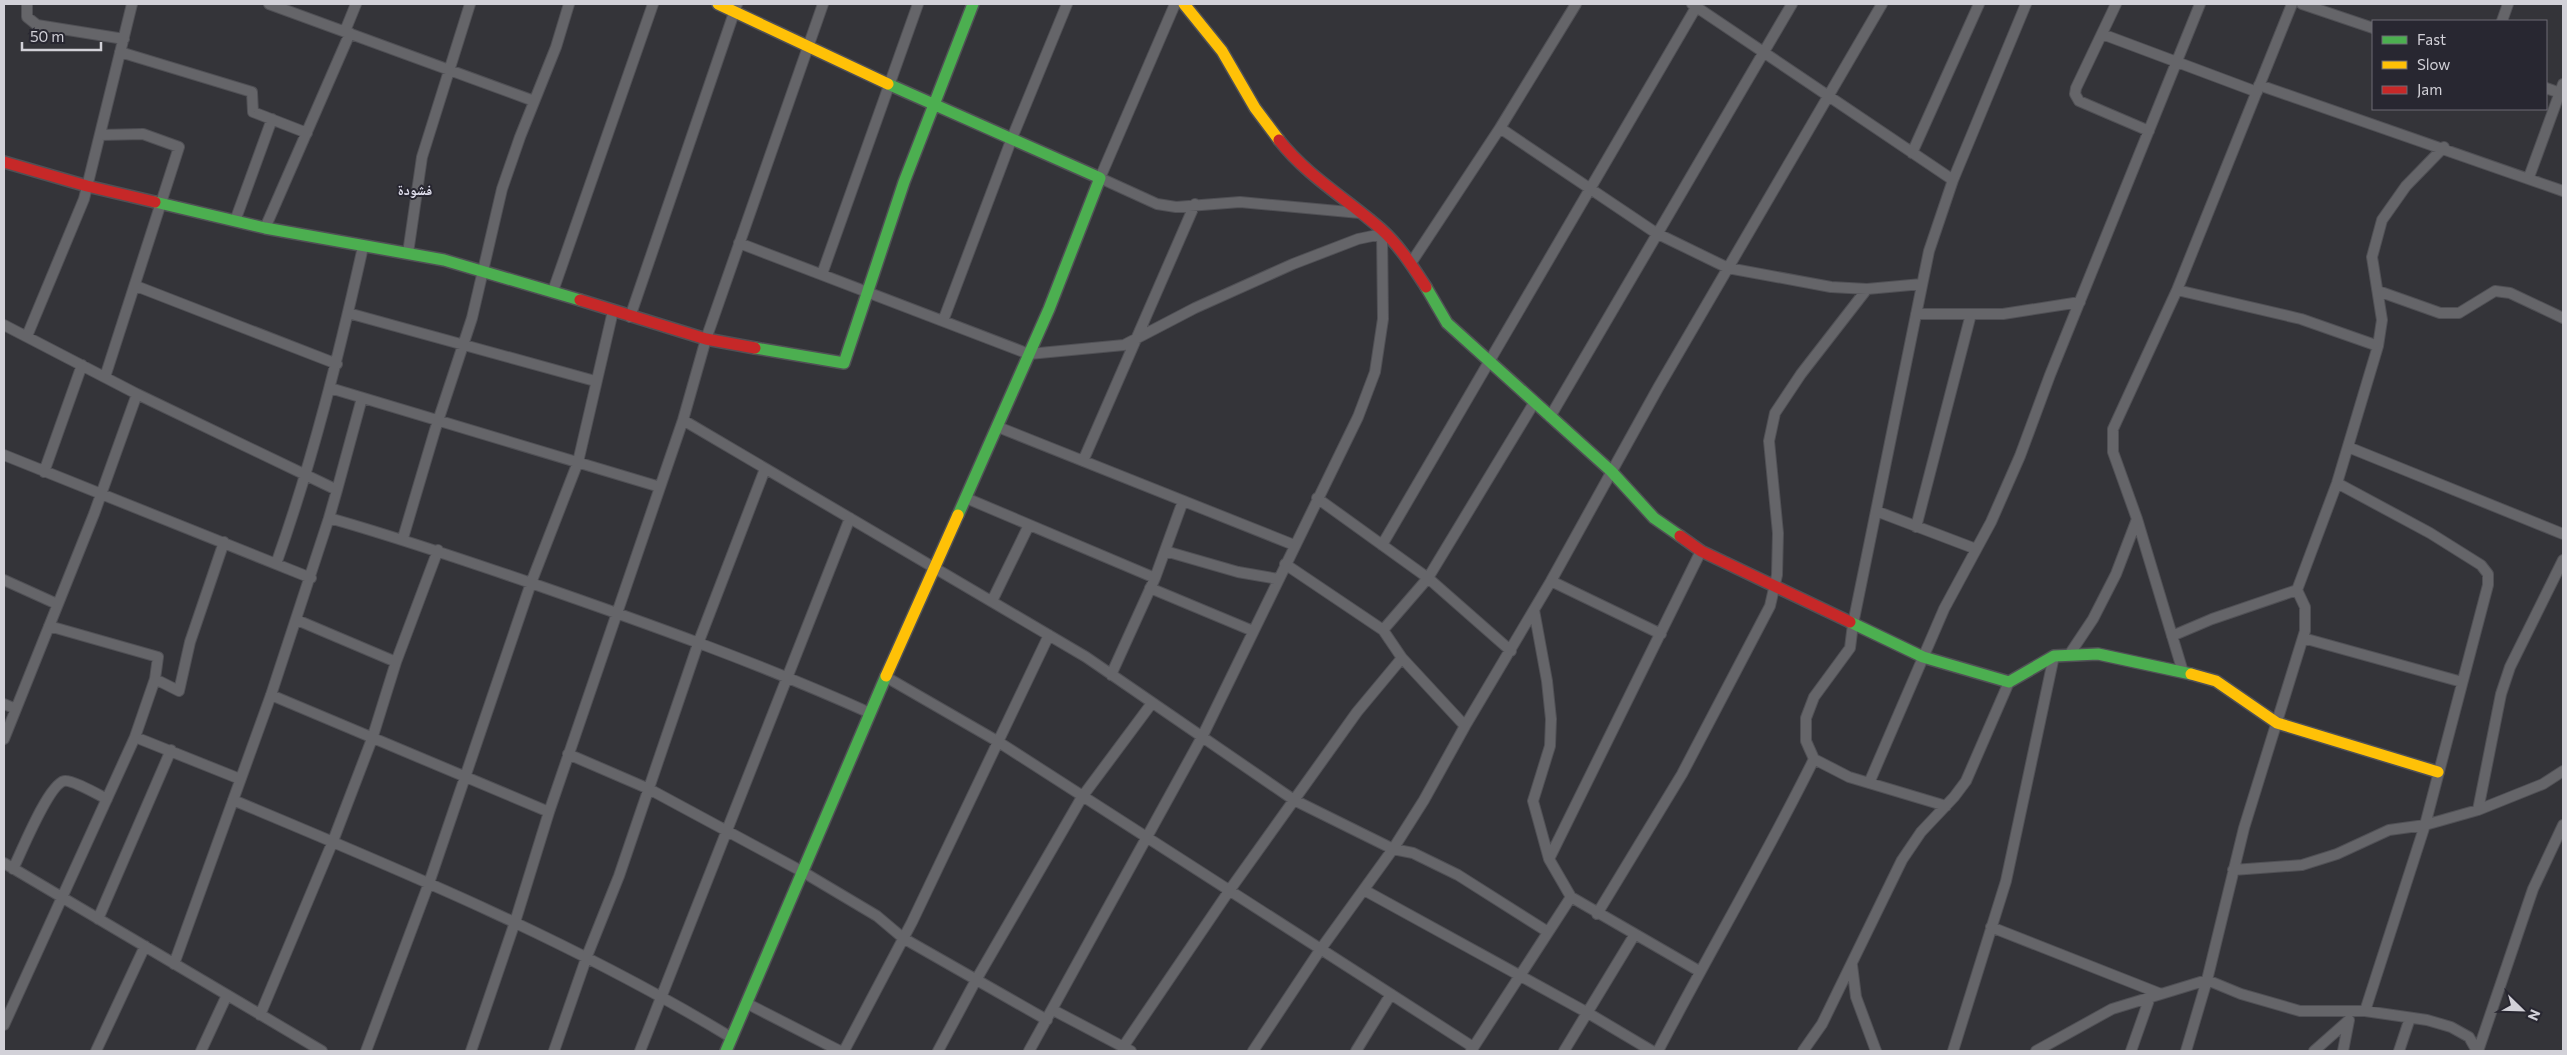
<svg xmlns="http://www.w3.org/2000/svg" width="2567" height="1055" viewBox="0 0 2567 1055" font-family="Commissioner,'Noto Naskh Arabic',sans-serif">
  <style>
    .lines { fill: none; stroke-linecap: round; stroke-linejoin: round }
    .street-casing { stroke: #505055; stroke-width: 12 }
    .fast-casing { stroke: #505055; stroke-width: 14 }
    .slow-casing { stroke: #505055; stroke-width: 14 }
    .jam-casing { stroke: #505055; stroke-width: 14 }
    .street { stroke: #656569; stroke-width: 10 }
    .fast { stroke: #4caf50; stroke-width: 11 }
    .slow { stroke: #ffc107; stroke-width: 11 }
    .jam { stroke: #c62828; stroke-width: 11 }
    .labels { text-anchor: middle; stroke-width: 4; stroke-linejoin: round; paint-order: stroke }
    .neighbourhood-label { font-size: 14px; font-weight: bold; fill: #e1e0ee; stroke: #282731 }
  </style>
  <rect width="100%" height="100%" fill="#343439"/>
  <g class="lines">
    <defs>
      <path id="street" d="M27 4V17L37 25 124 39
        M269 4 534 101
        M1175 4 1100 178 1157 204 1176 207 1240 202 1360 213
        M1692 4 1953 180
        M2116 4 2076 88 2075 94 2079 101 2149 131
        M2302 4 2373 28
        M2502 21 2508 4
        M345 31 356 4
        M2102 34 2257 92
        M120 52 252 92 253 112 307 133
        M2259 85 2563 191
        M2546 88 2563 94
        M1500 128 1656 233 1728 268 1831 287 1867 289 1922 284
        M100 135 143 134 179 147 105 377
        M1912 153 1979 4
        M2529 177 2563 84
        M235 221 272 119
        M265 228 350 33
        M739 243 1029 354 1124 345 1195 308 1293 264 1358 239 1382 234
        M408 253 422 157 470 4
        M1411 263 1500 128 1576 4
        M822 274 918 4
        M136 286 337 364
        M2177 290 2301 319 2378 346
        M553 291 653 4
        M2378 291 2440 313H2459L2495 291 2510 293 2563 318
        M348 313 595 381
        M1916 314H2003L2080 302
        M630 317 737 4
        M943 321 1012 138 1067 4
        M4 325 137 394 337 490 329 518
        M27 336 84 199 132 4
        M330 388 660 487
        M1550 417 1792 4
        M683 420 1086 657 1294 800 1393 849 1413 853 1458 875 1548 932
        M998 427 1294 545
        M2348 447 2563 534
        M4 455 311 578
        M1083 461 1195 204
        M44 472 82 365
        M2337 483 2430 533 2481 565 2488 574V585L2425 825 2365 1011
        M337 490 362 398
        M966 498 1155 578
        M1317 498 1428 578 1511 651
        M1876 511 1976 549
        M1916 527 1971 314
        M403 538 435 430 472 318 502 189 520 137 556 47 569 4
        M1382 545 1698 4
        M1165 551 1238 572 1278 579
        M276 564C313 460 339 354 363 247
        M1285 564 1383 630 1402 658 1465 726
        M4 580 57 604
        M1551 581 1661 634
        M1150 588 1253 631
        M992 601 1029 525
        M1534 610 1547 681 1551 719 1550 746 1533 801 1549 859 1571 897 1699 971
        M297 620 396 662
        M49 626 158 657 155 679
        M1383 630 1428 578 1534 403
        M2172 636 2212 619 2297 590
        M2303 638 2462 682
        M2069 655 2093 619 2116 574 2137 519
        M2183 672 2137 519 2113 452V429L2177 290 2292 4
        M1111 675 1155 578 1183 501
        M886 677 997 741 1473 1047
        M271 695 549 812
        M4 704 16 709
        M135 737 240 779
        M4 739 94 514 137 394
        M568 754 649 789 803 872 877 916 903 938 1047 1020
        M1869 783 1944 609 1991 522 2020 456 2050 375 2200 4
        M233 800C403 871 574 942 732 1038
        M1946 806 1849 777 1814 759 1806 741V718L1814 697 1850 648 1853 624 1929 251 1953 180 2026 4
        M2478 810 2501 694 2510 667 2563 560
        M1549 859 1701 551
        M4 863 322 1051
        M13 869C21 853 48 785 64 781 71 779 99 795 107 799
        M2233 870 2302 865 2337 854 2389 830 2425 825 2478 810 2543 784 2563 771
        M1364 890 1588 1013 1652 1051
        M1597 914 1682 774 1770 606 1777 575 1778 533 1769 441 1775 413 1801 374 1867 289
        M98 919 171 750
        M1991 927 2161 994
        M174 964 271 695 329 518C397 537 464 560 531 583 646 623 759 663 870 713
        M1852 965 1856 997 1876 1051
        M748 1004 840 1051
        M1053 1010 1131 1051
        M260 1015 333 841 372 739 396 662 438 550
        M4 1025 135 737 155 679 179 691 190 642 224 542
        M1123 1047 1229 891 1357 712 1402 658
        M96 1051 145 946
        M201 1051 227 995
        M366 1051 429 883 531 583 578 462 613 311
        M471 1051 515 922 549 812 683 420 706 339 823 4
        M554 1051 587 956 619 876 699 641 765 469
        M640 1051 850 518
        M844 1051 912 922 1049 635
        M938 1051 976 980 1082 797 1152 703
        M1029 1051 1202 737 1358 417 1375 372 1383 319 1382 230
        M1253 1051 1320 950 1393 849 1424 800 1465 726 1551 581 1658 388 1882 4
        M1356 1051 1391 994
        M1471 1051 1571 897
        M1564 1051 1635 934
        M1658 1051C1709 953 1765 858 1814 759
        M1803 1051 1822 1024 1902 860 1921 832 1954 797 1966 781 2009 682
        M1953 1051 2006 881 2054 656
        M2036 1051 2112 1009 2207 980 2241 994 2300 1011H2365L2427 1020 2451 1027 2469 1037 2477 1051
        M2131 1051 2150 997
        M2186 1051 2207 980 2244 828 2305 631V607L2297 590 2337 483 2378 346 2382 320 2372 257 2382 220 2406 186 2444 147
        M2314 1051 2349 1020
        M2343 1051 2349 1020
        M2399 1051 2410 1018
        M2478 1051 2533 889 2563 825"/>
      <path id="fast" d="M888 84 1100 178 1049 309 958 515
        M155 202 265 228 444 260 580 300
        M1426 287 1447 323 1611 471 1654 518 1680 536
        M755 348 844 363 904 182 973 4
        M1850 622 1923 657 2009 682 2054 656 2098 654 2191 674
        M726 1051 886 676"/>
      <path id="slow" d="M718 4 888 84
        M1184 4 1222 51 1255 108 1279 140
        M2191 674 2216 681 2277 723 2438 772
        M886 676 958 515"/>
      <path id="jam" d="M1279 140C1307 176 1347 199 1381 229 1399 245 1413 267 1426 287
        M4 162 87 186 155 202
        M580 300 706 339 755 348
        M1680 536 1701 551 1850 622"/>
    </defs>
    <!-- street casing -->
    <use href="#street" class="street-casing"/>
    <!-- fast casing -->
    <use href="#fast" class="fast-casing"/>
    <!-- slow casing -->
    <use href="#slow" class="slow-casing"/>
    <!-- jam casing -->
    <use href="#jam" class="jam-casing"/>
    <!-- street -->
    <use href="#street" class="street"/>
    <!-- fast -->
    <use href="#fast" class="fast"/>
    <!-- slow -->
    <use href="#slow" class="slow"/>
    <!-- jam -->
    <use href="#jam" class="jam"/>
  </g>
  <g class="labels">
    <!-- neighbourhood labels -->
    <g class="neighbourhood-label">
      <text x="415" y="195">فشودة</text>
    </g>
  </g>
  <!-- border -->
  <rect width="2567" height="1055" fill="none" stroke="#d2d1d8" stroke-width="10"/>
  <!-- legend -->
  <rect x="2372" y="20" width="175" height="90" fill="#282731" stroke="#6c6b74"/>
  <rect x="2382" y="36" width="25" height="8" fill="#4caf50" stroke="#6c6b74"/>
  <text x="2417" y="45" font-size="15" fill="#d2d1d8">Fast</text>
  <rect x="2382" y="61" width="25" height="8" fill="#ffc107" stroke="#6c6b74"/>
  <text x="2417" y="70" font-size="15" fill="#d2d1d8">Slow</text>
  <rect x="2382" y="86" width="25" height="8" fill="#c62828" stroke="#6c6b74"/>
  <text x="2417" y="95" font-size="15" fill="#d2d1d8">Jam</text>
  <!-- north arrow -->
  <g transform="translate(2522 1010) rotate(113)" stroke="#282731" stroke-width="4" paint-order="stroke">
  <path d="M0-4L9 19L0 12L-9 19Z" fill="#d2d1d8"/>
  <text y="-8" font-size="14" font-weight="bold" text-anchor="middle" fill="#d2d1d8">N</text>
  </g>
  <!-- scale -->
  <path d="M22 42v8h79v-8" fill="none" stroke="#d2d1d8" stroke-width="2.5"/>
  <text x="30" y="42" font-size="15" fill="#d2d1d8" stroke="#282731" stroke-width="4" paint-order="stroke">50 m</text>
</svg>
